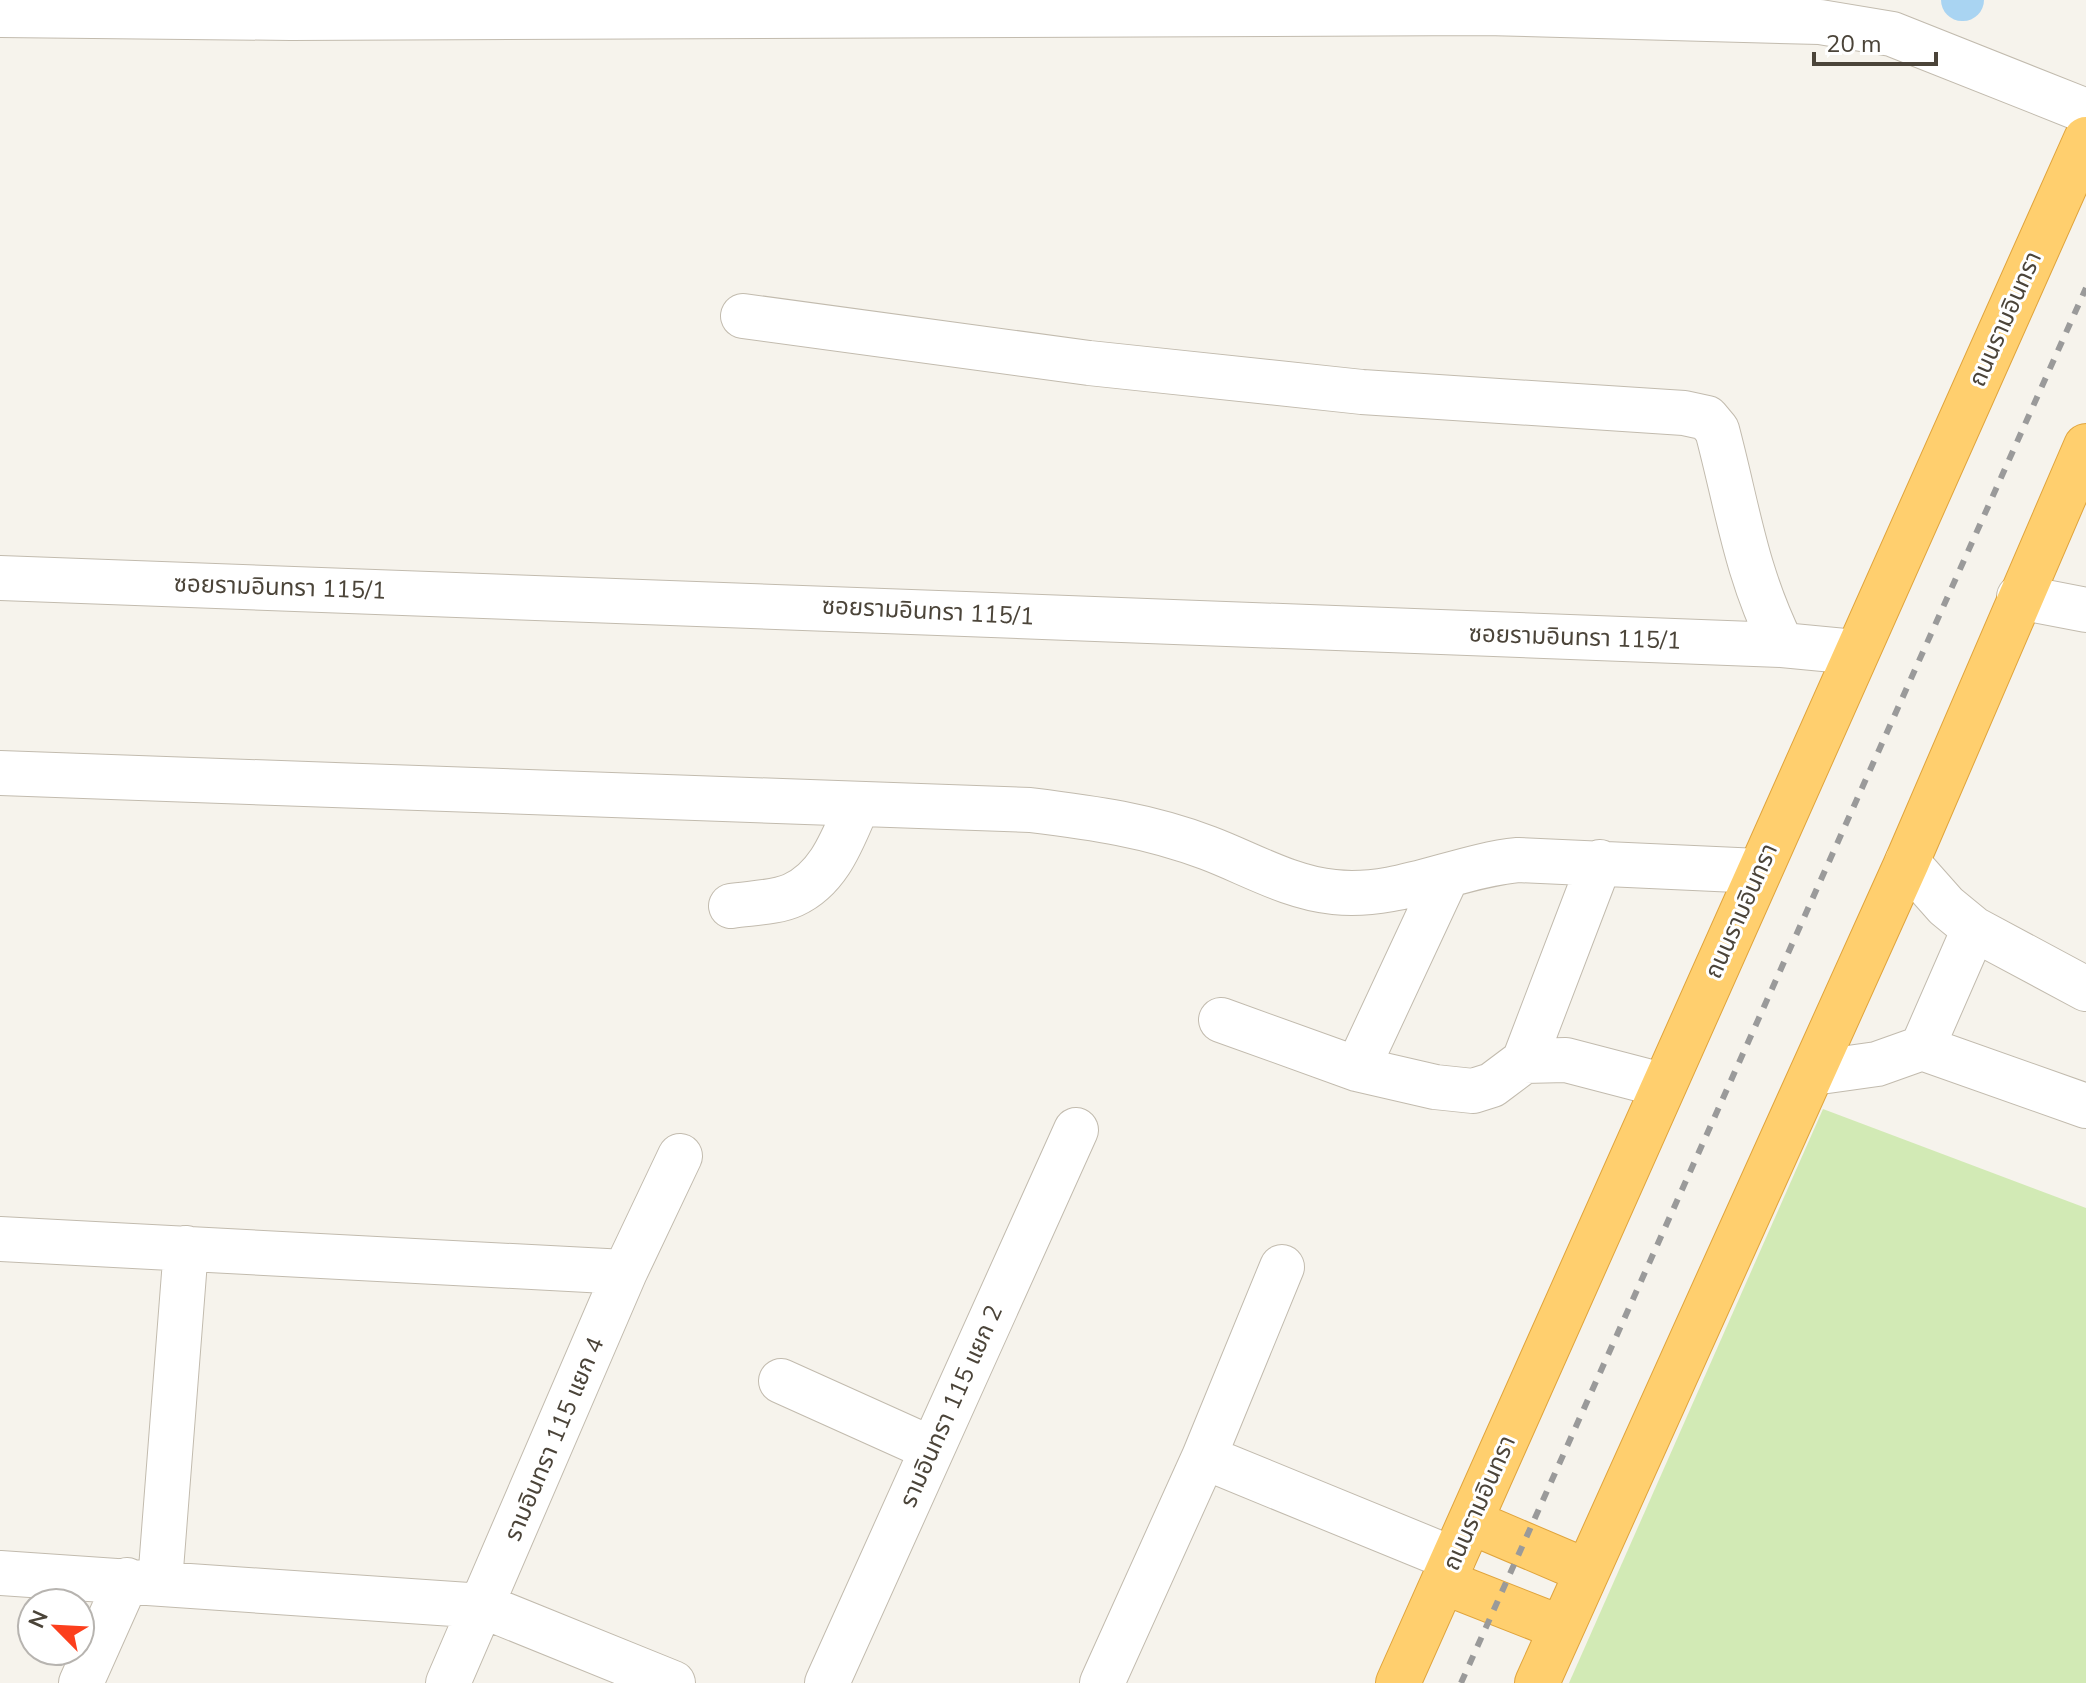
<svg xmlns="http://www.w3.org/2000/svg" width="2086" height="1683" viewBox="0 0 2086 1683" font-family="'Nunito Sans','Noto Sans Thai',sans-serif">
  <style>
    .green { fill: #d2eab5 }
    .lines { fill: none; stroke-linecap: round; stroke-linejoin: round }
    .canal { stroke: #a9d4f2; stroke-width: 42 }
    .minor-casing { stroke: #c2bbae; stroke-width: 46 }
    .highway-casing { stroke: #e0a43c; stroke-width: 46 }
    .minor { stroke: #fff; stroke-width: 44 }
    .highway { stroke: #ffcf6e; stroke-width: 44 }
    .rail { stroke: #9a9a9a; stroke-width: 6; stroke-dasharray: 10 10; stroke-linecap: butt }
    .labels { text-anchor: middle; stroke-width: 6; stroke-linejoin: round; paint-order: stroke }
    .street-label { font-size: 24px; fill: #4b4439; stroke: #fff }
  </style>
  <rect width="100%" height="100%" fill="#f6f3ec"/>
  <!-- green -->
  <path class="green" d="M1823 1109 2086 1208V1683H1569Z"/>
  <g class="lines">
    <!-- canal -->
    <path class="canal" d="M1962 0H1963"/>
    <defs>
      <path id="minor" d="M0 15 291 18 1486 13 1820 22 1892 34 2086 111
        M743 316 1089 363 1362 392 1684 413 1707 418 1717 430C1738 509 1745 570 1782 645
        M0 578C594 598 1188 624 1782 645L1855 652
        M2019 597 2086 610
        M0 773 1030 810C1094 818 1147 825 1208 848 1248 863 1290 888 1334 892 1398 899 1456 866 1518 860L1759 871
        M1907 862 1946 906 1974 929 2086 989
        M731 906C749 903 776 903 793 895 830 878 843 838 858 804
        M1221 1020 1357 1069 1435 1087 1473 1091 1492 1085 1524 1061 1566 1060 1662 1085
        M1922 1048 1974 929
        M1524 1061 1600 862
        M1357 1069 1446 878
        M1813 1073 1877 1064 1922 1048 2086 1106
        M0 1239 625 1272
        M781 1381 932 1449
        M1204 1457 1453 1559
        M0 1573 483 1606 673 1683
        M160 1582 186 1248
        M81 1683 127 1580
        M448 1683 625 1272 680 1156
        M827 1683 1076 1130
        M1102 1683 1204 1457 1282 1267"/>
      <path id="highway" d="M1471 1522 1586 1571
        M1444 1582 1561 1628
        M1398 1683 2086 139
        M1537 1683 1907 862 2086 446"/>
    </defs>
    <!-- minor casing -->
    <use href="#minor" class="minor-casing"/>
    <!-- highway casing -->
    <use href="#highway" class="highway-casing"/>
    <!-- minor -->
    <use href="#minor" class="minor"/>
    <!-- highway -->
    <use href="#highway" class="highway"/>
    <!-- rail -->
    <path class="rail" d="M1461 1683 2086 288"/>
  </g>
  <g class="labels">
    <!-- street labels -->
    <g class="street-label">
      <text transform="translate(2005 319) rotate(-66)" y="8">ถนนรามอินทรา</text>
      <text transform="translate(280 587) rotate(2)" y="8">ซอยรามอินทรา 115/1</text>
      <text transform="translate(928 611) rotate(3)" y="8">ซอยรามอินทรา 115/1</text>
      <text transform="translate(1575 637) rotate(2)" y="8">ซอยรามอินทรา 115/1</text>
      <text transform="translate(1741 911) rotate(-66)" y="8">ถนนรามอินทรา</text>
      <text transform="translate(951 1406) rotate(-66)" y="8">รามอินทรา 115 แยก 2</text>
      <text transform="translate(554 1439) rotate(-67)" y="8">รามอินทรา 115 แยก 4</text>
      <text transform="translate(1479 1503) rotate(-66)" y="8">ถนนรามอินทรา</text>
    </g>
  </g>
  <!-- north arrow -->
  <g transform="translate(56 1627) rotate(294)"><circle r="38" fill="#ffffff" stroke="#b7b4b0" stroke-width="2"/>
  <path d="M0-6L14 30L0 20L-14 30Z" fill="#fc3f1d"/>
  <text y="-12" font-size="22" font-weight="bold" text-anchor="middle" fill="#4b4439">N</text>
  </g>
  <!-- scale -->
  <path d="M1814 52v12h122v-12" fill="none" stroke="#4b4439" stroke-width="4"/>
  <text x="1826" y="52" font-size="24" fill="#4b4439" stroke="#ffffff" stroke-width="6" paint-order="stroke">20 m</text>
</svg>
